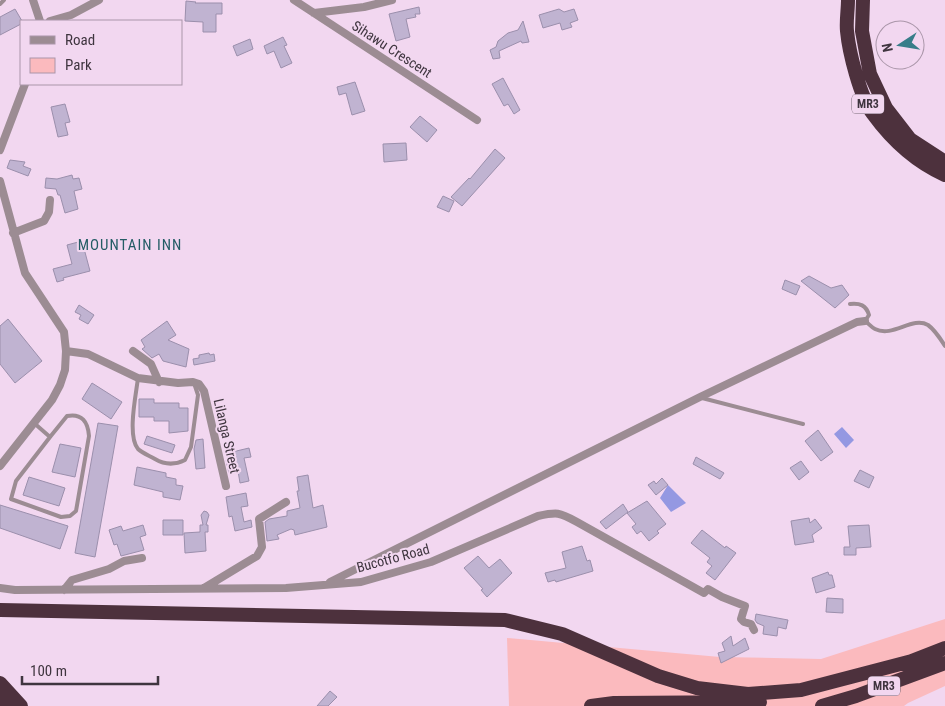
<svg xmlns="http://www.w3.org/2000/svg" width="945" height="706" viewBox="0 0 945 706" font-family="'Roboto Condensed',sans-serif">
  <style>
    .green { fill: #fbbabe }
    .water { fill: #9498e2 }
    .building { fill: #c0b3d1; stroke: #9b8fac }
    .lines { fill: none; stroke-linecap: round; stroke-linejoin: round }
    .lane { stroke: #9c8c93; stroke-width: 4 }
    .street { stroke: #9c8c93; stroke-width: 8 }
    .highway { stroke: #4d313d; stroke-width: 14 }
    .labels { text-anchor: middle; stroke-width: 4; stroke-linejoin: round; paint-order: stroke }
    .shield { fill: #f2d7f0; stroke: #756674; stroke-width: 1 }
    .shield-label { font-size: 12px; font-weight: bold; fill: #3f353f }
    .street-label { font-size: 14px; fill: #3f353f; stroke: #f2d7f0 }
    .neighbourhood-label { font-size: 15px; letter-spacing: 1px; fill: #245c65; stroke: #f2d7f0 }
  </style>
  <rect width="100%" height="100%" fill="#f2d7f0"/>
  <!-- green -->
  <path class="green" d="M945 619V686L908 703 904 706H509L507 638 720 657 821 659Z"/>
  <!-- water -->
  <path class="water" d="M842 427 854 440 846 448 834 434Z
    M668 485 686 503 671 512 660 498Z"/>
  <!-- building -->
  <path class="building" d="M186 1 196 2 195 3H222V14H216V32H203V22L185 21Z
    M419 7 420 14H415L416 17 406 19 410 37 396 41 389 14Z
    M15 9 22 21 21 24 0 35V17Z
    M559 9 564 12 574 9 578 20 570 23 572 27 562 30 560 23 543 28 539 15Z
    M523 21 529 42 522 43 521 41 499 51 500 58 493 59 490 50 496 47 498 41 508 33 518 30Z
    M283 37 287 45 284 46 292 63 281 68 274 51 267 54 264 46Z
    M250 39 253 49 237 56 233 46Z
    M503 78 520 110 514 114 508 104 504 106 492 84Z
    M355 82 365 111 352 115 346 93 339 95 337 87Z
    M65 104 70 122 65 123 68 135 58 137 51 107Z
    M420 116 437 130 427 142 410 127Z
    M406 143 407 160 384 162 383 144Z
    M495 149 505 158 462 206 451 197 469 178 470 179Z
    M10 160 25 162 23 166 31 169 28 176 7 168Z
    M72 175 73 179 79 178 82 189 74 191 78 209 65 213 60 195H58L56 189 45 188 46 178 57 179Z
    M443 196 454 201 449 212 437 207Z
    M82 241 90 271 63 278 64 280 57 282 53 269 72 264 67 245Z
    M809 276 831 288 842 285 849 295 835 308 801 281Z
    M785 280 800 286 796 295 782 289Z
    M79 305 94 315 88 324 79 319 81 315 75 312Z
    M8 319 42 361 15 383 0 364V326Z
    M167 321 176 335 168 340 189 349 186 367 163 361 159 354 152 358 142 349 145 347 141 340Z
    M209 353 210 355 214 354 215 361 194 365 193 359 199 358V355Z
    M92 383 122 402 111 419 82 399Z
    M139 399H154V403H179V408H188V431L169 433V421H154V417H139Z
    M98 423 118 426 95 557 75 553Z
    M818 430 833 452 821 461 805 441Z
    M147 436 175 445 172 453 144 444Z
    M203 439 205 468 196 469 194 449 196 440Z
    M60 444 81 448 75 477 52 472Z
    M249 448 251 457 244 458 249 481 240 483 238 471 229 473 226 460H229L228 453Z
    M696 457 724 473 720 479 693 464Z
    M801 461 809 472 799 480 790 468Z
    M137 467 166 473V477L176 479V485L183 486 180 500 163 497V492L134 485Z
    M860 470 874 477 869 488 854 481Z
    M308 475 313 508 323 505 327 527 295 535 294 530 291 529 277 535 279 539 267 541 265 522 269 519 287 516V511L300 508 297 491H299L297 477Z
    M29 477 65 488 59 506 23 495Z
    M662 478 668 485 656 495 648 485 654 481 656 484Z
    M246 493 248 506 241 507 244 522 251 520 252 527 235 531 232 516 229 517 226 497Z
    M647 501 666 524 657 531 659 533 649 541 641 531 637 534 632 527 636 524 627 513Z
    M623 504 628 512 606 529 600 522Z
    M0 505 68 526 60 549 0 528Z
    M204 511 207 512 209 515 206 525H208V532H205L206 551 185 553 184 533 200 532V525H203L201 515Z
    M809 518 810 523 815 519 822 528 812 535 814 542 795 545 791 521Z
    M163 520H183V535H163Z
    M143 525 146 535 140 537 144 550 121 556 117 544 114 545 109 530 121 526 123 531Z
    M869 525 871 547 856 548V555H844V547H850L848 526Z
    M702 530 725 548 726 546 736 553 715 580 706 573 712 566 707 562 710 558 691 543Z
    M582 546 587 561 590 560 593 571 556 582 555 580 548 582 545 573 566 568 562 552Z
    M478 556 489 568 500 559 512 573 487 597 481 590 483 589 464 568Z
    M828 572 829 575H832L835 587 816 593 812 578Z
    M827 598 843 599V613L826 612Z
    M756 614 788 620 786 629 778 627 777 636 763 634 764 626 757 623 755 620Z
    M731 636 733 646 745 638 749 649 721 663 718 653 725 651 722 643Z
    M330 691 337 697 328 706H317Z"/>
  <g class="lines">
    <!-- lane -->
    <path class="lane" d="M0 4 4 0
      M850 304C860 303 866 305 869 315L865 321C868 323 871 327 875 329 893 338 912 316 928 325 935 330 940 338 945 346
      M138 378C136 395 127 436 138 449 142 453 150 456 155 459 165 465 175 465 185 460L191 447 198 395 194 383
      M702 398 803 424
      M34 423 50 437 67 416C82 413 88 422 89 436L76 511 70 516 61 517 11 499 16 481 50 437"/>
    <!-- street -->
    <path class="street" d="M33 0 40 21
      M294 0 477 120
      M314 13 364 7 392 0
      M50 21 71 15 99 0
      M0 150 25 84
      M0 181 25 273 64 332 66 351 65 370 60 385 52 400 0 466
      M13 233 44 221 49 212 50 200
      M66 351 88 354 138 378 178 383 193 382 199 384 204 391 226 486
      M133 351 151 364 159 382
      M330 582 700 397 857 322 865 321
      M0 588 15 590 286 588 361 582 431 562 538 516C557 512 559 512 577 522L704 593 708 589 722 597 745 606 741 619 744 622 751 624 754 630
      M204 588 257 556 262 547 259 519 286 502
      M64 590 72 580 109 569 124 561 142 558"/>
    <!-- highway -->
    <path class="highway" d="M848 0C848 10 846 21 847 31 849 52 860 97 873 114 892 140 916 162 945 175
      M863 0 862 31 870 74 886 108 910 139 945 162
      M0 610 505 620 562 634 658 676 697 688 748 694 801 690 912 661
      M904 664 945 648
      M0 683 21 706
      M0 700 5 706
      M591 706 614 703 760 702
      M822 706 856 696 945 663"/>
  </g>
  <g class="labels">
    <!-- shield labels -->
    <g class="shield">
      <rect x="852" y="94.5" width="32" height="19" rx="4"/>
      <rect x="868" y="676.5" width="32" height="19" rx="4"/>
    </g>
    <g class="shield-label">
      <text x="868" y="108">MR3</text>
      <text x="884" y="690">MR3</text>
    </g>
    <!-- street labels -->
    <g class="street-label">
      <text transform="translate(392 49) rotate(33)" y="5">Sihawu Crescent</text>
      <text transform="translate(227 436) rotate(77)" y="5">Lilanga Street</text>
      <text transform="translate(393 558) rotate(-15)" y="5">Bucotfo Road</text>
    </g>
    <!-- neighbourhood labels -->
    <g class="neighbourhood-label">
      <text x="130" y="250">MOUNTAIN INN</text>
    </g>
  </g>
  <!-- legend -->
  <rect x="20" y="20" width="162" height="65" fill="#f2d7f0" stroke="#aa96a9"/>
  <rect x="30" y="36" width="25" height="8" fill="#9c8c93" stroke="#aa96a9"/>
  <text x="65" y="45" font-size="15" fill="#3f353f">Road</text>
  <rect x="30" y="58" width="25" height="15" fill="#fbbabe" stroke="#aa96a9"/>
  <text x="65" y="70" font-size="15" fill="#3f353f">Park</text>
  <!-- north arrow -->
  <g transform="translate(900 45) rotate(258)"><circle r="24" fill="#f2d7f0" stroke="#aa96a9"/>
  <path d="M0-4L9 19L0 12L-9 19Z" fill="#377d89"/>
  <text y="-8" font-size="14" font-weight="bold" text-anchor="middle" fill="#3f353f">N</text>
  </g>
  <!-- scale -->
  <path d="M22 676v8h136v-8" fill="none" stroke="#3f353f" stroke-width="2.5"/>
  <text x="30" y="676" font-size="15" fill="#3f353f" stroke="#f2d7f0" stroke-width="4" paint-order="stroke">100 m</text>
</svg>
